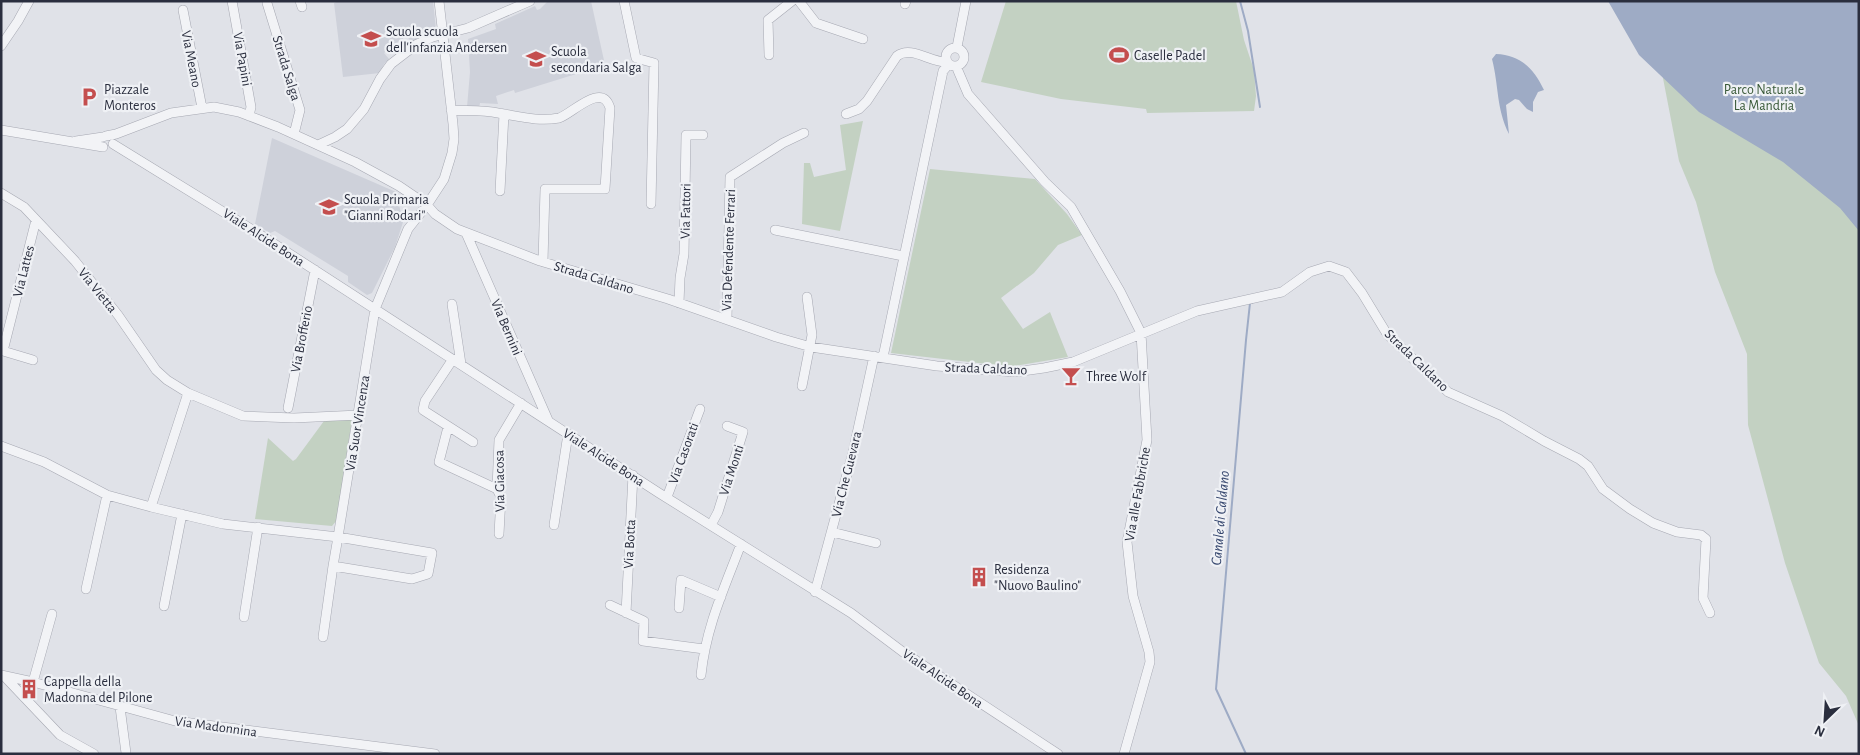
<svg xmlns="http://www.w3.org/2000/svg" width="1860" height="755" viewBox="0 0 1860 755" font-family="'Alegreya Sans',sans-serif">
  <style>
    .built { fill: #ced1da }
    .green { fill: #c3d1c2 }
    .water { fill: #9eabc5 }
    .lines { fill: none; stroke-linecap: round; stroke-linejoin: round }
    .stream { stroke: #9eabc5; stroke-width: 2 }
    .minor-casing { stroke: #a6a8b2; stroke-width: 10 }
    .minor { stroke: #f2f3f6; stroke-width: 9 }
    .labels { text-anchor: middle; stroke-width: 4.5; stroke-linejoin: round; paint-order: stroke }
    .poi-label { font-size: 14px; fill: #2a2e3e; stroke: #eff1f5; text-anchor: start }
    .street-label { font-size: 14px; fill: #2a2e3e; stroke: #eff1f5 }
    .park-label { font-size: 14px; fill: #395938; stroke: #eff1f5 }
    .water-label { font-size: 15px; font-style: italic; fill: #37486f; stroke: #eff1f5 }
  </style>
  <rect width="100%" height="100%" fill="#e0e2e8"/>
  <!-- built -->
  <path class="built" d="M339 1H433L436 30 412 42 406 36 384 53 389 59 384 64 380 73 343 77 334 3Z
    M548 1H591L605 65 515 93 514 90 496 96 498 104 480 103 479 108 467 107 470 72 468 39 496 29 495 24 535 6 537 10 540 9Z
    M272 138 396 192 403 222 395 247 372 293 367 295 348 282V276L275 231 270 233 255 224Z"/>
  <!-- green -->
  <path class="green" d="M1006 1H1236L1244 40 1254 70 1256 96 1254 111 1147 113 1146 109 1061 99 981 82Z
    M1859 1V726L1846 696 1819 663 1785 563 1748 425 1747 354 1715 272 1696 202 1679 161 1662 73Z
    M863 121 840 231 802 224 804 163H810L814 177 846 170 840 125Z
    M930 169 1035 179 1067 214 1082 235 1058 245 1034 273 1001 298 1023 329 1050 312 1068 357 1014 366 987 364 891 353Z
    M352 419 337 520 332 526 255 519 268 438 293 461 296 459 324 421Z"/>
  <!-- water -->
  <path class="water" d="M1608 1H1859V231L1840 208 1783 162 1699 112 1639 55Z
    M1496 54C1521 55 1534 69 1544 90L1538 92 1533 102V112L1527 109 1519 100 1515 99 1506 105 1509 134C1496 108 1499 86 1492 59Z"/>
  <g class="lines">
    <!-- stream -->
    <path class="stream" d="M1240 1 1248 31 1260 107
      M1246 754 1216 689 1246 340 1250 303H1252"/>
    <defs>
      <path id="minor" d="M232 1 251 107 249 116
        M300 1 302 7
        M624 1 636 58 654 63 651 204
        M799 1 816 23 863 39
        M267 3 300 110 294 134
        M905 4 906 1
        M183 10 202 108
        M1 46 18 21 29 1
        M957 47 966 1
        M946 57a9 9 0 1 1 18 0a9 9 0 1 1-18 0Z
        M769 55 768 20 792 1
        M956 66 968 94 1045 182 1071 207 1120 291 1141 333 1147 440 1127 542 1133 596 1149 652 1150 662 1124 754
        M451 110C467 111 483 110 498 113 518 116 538 122 559 118 572 114 602 81 610 108L605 189H545L543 262
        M846 114 859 109 867 101 897 56C911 45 931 63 947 62
        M1 130 103 147
        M106 136 116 134 171 113 214 107 239 112 278 127 355 162 399 186 427 205 435 214 457 229 540 261 668 299 776 337 811 347 937 366 1015 372 1044 368 1073 362 1197 311 1282 292 1310 272 1329 266 1346 272 1362 293 1387 334 1448 392 1502 416 1544 441 1579 459 1588 466 1603 489 1630 509 1653 523 1677 532 1701 535 1706 539 1703 598 1710 613
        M76 141 103 137
        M113 144 259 234 659 493 851 613 903 652 1058 754
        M318 145 335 137 347 129 364 109 380 79 391 64 417 44 433 37 468 28 530 1
        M500 191 504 114
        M1 193 24 207 75 261 118 315 156 370 167 380 188 393 243 416 294 418 359 415
        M775 230 903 256
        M466 233 548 420
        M679 303 680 278 684 254 686 135H703
        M452 304 461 364
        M727 319 730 177 783 143 804 133
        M883 357 942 76 943 71 949 64
        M453 359 425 401 423 410 473 442
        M33 360 3 351 36 220
        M802 386 812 335 807 297
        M288 408 315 270
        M448 427 439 462 497 489
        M1 446 44 462 107 495 151 507 223 524 338 537 375 309 408 229 427 205 444 179 452 153 454 139 453 124 439 1
        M667 497 700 409
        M151 507 188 393
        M554 525 568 434
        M711 525 718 512 743 432 727 426
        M832 532 876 543
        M499 534 501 497 497 489 499 440 521 403
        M338 537 432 553 428 574 412 579 333 566Z
        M86 589 107 495
        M815 592 853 452 874 356
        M610 605 644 621 643 641 704 649
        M164 606 182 514
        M679 608 681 580 721 597
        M626 613 633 475
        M244 617 258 527
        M323 637 333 566
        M1 675 33 682 175 721 435 754
        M701 675C706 627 724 589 741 544
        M4 676 60 735 94 754
        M33 682 52 614
        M120 707 126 753"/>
    </defs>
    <!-- minor casing -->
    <use href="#minor" class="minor-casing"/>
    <!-- minor -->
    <use href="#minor" class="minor"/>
  </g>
  <!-- icons -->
  <defs>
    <symbol id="school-bare" viewBox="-9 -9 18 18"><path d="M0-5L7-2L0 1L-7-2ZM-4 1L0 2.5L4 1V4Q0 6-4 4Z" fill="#c44e4e" stroke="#eff1f5" stroke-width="2.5" paint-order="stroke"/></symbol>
    <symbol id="stadium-bare" viewBox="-9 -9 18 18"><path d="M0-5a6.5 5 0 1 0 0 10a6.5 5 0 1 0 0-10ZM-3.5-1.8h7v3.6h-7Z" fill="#c44e4e" stroke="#eff1f5" stroke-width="2.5" paint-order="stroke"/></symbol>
    <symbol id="parking-bare" viewBox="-9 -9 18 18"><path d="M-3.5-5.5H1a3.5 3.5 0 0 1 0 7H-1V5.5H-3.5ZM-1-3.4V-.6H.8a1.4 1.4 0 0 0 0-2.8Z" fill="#c44e4e" stroke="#eff1f5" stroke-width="2.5" paint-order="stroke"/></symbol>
    <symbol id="bar-bare" viewBox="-9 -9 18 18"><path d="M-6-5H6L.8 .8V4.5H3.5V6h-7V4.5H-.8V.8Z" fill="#c44e4e" stroke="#eff1f5" stroke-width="2.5" paint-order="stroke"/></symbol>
    <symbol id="building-bare" viewBox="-9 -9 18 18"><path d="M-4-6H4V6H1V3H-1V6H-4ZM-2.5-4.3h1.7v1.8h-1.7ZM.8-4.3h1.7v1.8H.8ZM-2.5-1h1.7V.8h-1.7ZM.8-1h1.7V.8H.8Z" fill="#c44e4e" stroke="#eff1f5" stroke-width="2.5" paint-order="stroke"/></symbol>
  </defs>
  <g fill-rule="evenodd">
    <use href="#school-bare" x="357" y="25" width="28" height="28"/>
    <use href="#stadium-bare" x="1105" y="41" width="28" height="28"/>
    <use href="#school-bare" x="522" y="45" width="28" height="28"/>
    <use href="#parking-bare" x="75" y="83" width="28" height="28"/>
    <use href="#school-bare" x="315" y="193" width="28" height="28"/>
    <use href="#bar-bare" x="1057" y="362" width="28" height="28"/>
    <use href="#building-bare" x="965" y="563" width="28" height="28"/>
    <use href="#building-bare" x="15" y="675" width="28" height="28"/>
  </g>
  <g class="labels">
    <!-- poi labels -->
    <g class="poi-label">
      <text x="386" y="36">Scuola scuola<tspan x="386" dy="16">dell'infanzia Andersen</tspan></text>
      <text x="551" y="56">Scuola<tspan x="551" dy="16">secondaria Salga</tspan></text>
      <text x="1134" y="60">Caselle Padel</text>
      <text x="104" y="94">Piazzale<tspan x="104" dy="16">Monteros</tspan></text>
      <text x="344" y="204">Scuola Primaria<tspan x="344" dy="16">"Gianni Rodari"</tspan></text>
      <text x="1086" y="381">Three Wolf</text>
      <text x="994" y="574">Residenza<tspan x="994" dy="16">"Nuovo Baulino"</tspan></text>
      <text x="44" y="686">Cappella della<tspan x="44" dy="16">Madonna del Pilone</tspan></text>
    </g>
    <!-- street labels -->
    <g class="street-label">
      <text transform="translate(192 59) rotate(79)" y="5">Via Meano</text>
      <text transform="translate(243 59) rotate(80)" y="5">Via Papini</text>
      <text transform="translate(287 68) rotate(73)" y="5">Strada Salga</text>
      <text transform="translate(685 211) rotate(-89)" y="5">Via Fattori</text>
      <text transform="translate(264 237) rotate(33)" y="5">Viale Alcide Bona</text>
      <text transform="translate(728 250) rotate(-88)" y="5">Via Defendente Ferrari</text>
      <text transform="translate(23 271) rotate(-76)" y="5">Via Lattes</text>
      <text transform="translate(594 277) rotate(17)" y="5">Strada Caldano</text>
      <text transform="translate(98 290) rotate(51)" y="5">Via Vietta</text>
      <text transform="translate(507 327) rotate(67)" y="5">Via Bernini</text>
      <text transform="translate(301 339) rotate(-79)" y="5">Via Brofferio</text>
      <text transform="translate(1417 360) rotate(44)" y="5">Strada Caldano</text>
      <text transform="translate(986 368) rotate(2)" y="5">Strada Caldano</text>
      <text transform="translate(357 423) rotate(-81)" y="5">Via Suor Vincenza</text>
      <text transform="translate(683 453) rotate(-70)" y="5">Via Casorati</text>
      <text transform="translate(604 457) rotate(33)" y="5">Viale Alcide Bona</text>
      <text transform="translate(731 470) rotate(-72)" y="5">Via Monti</text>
      <text transform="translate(846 474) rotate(-76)" y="5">Via Che Guevara</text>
      <text transform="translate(499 481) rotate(-91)" y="5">Via Giacosa</text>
      <text transform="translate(1137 494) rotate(-80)" y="5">Via alle Fabbriche</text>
      <text transform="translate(629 544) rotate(-87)" y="5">Via Botta</text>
      <text transform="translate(943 678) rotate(34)" y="5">Viale Alcide Bona</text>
      <text transform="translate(216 726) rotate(8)" y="5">Via Madonnina</text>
    </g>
    <!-- park labels -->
    <g class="park-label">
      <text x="1764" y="94">Parco Naturale<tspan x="1764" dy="16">La Mandria</tspan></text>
    </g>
    <!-- water labels -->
    <g class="water-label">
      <text transform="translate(1220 518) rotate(-85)" y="5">Canale di Caldano</text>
    </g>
  </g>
  <!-- border -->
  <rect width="1860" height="755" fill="none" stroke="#2a2e3e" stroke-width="5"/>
  <!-- north arrow -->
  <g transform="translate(1825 720) rotate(205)" stroke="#eff1f5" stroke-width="4" paint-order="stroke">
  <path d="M0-4L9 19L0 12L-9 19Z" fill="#2a2e3e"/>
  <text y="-8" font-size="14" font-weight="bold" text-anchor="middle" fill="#2a2e3e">N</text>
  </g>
</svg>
